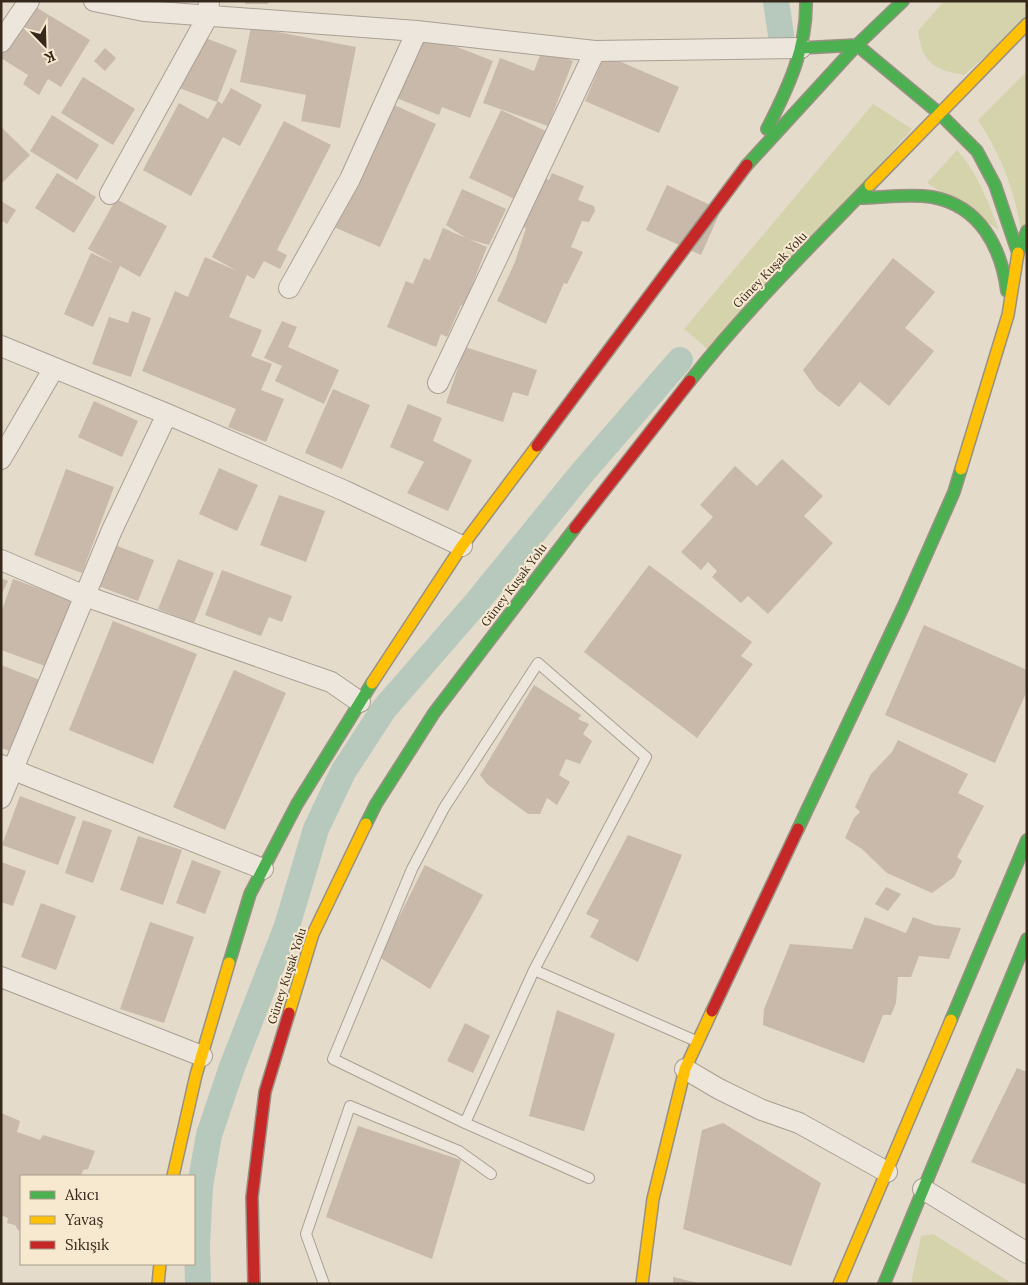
<svg xmlns="http://www.w3.org/2000/svg" width="1028" height="1285" viewBox="0 0 1028 1285" font-family="Lora,serif">
  <style>
    .green { fill: #d5d3ac }
    .lines { fill: none; stroke-linecap: round; stroke-linejoin: round }
    .canal { stroke: #b6c9bc; stroke-width: 26 }
    .building { fill: #c8b9ab }
    .lane-casing { stroke: #a9a094; stroke-width: 12 }
    .street-casing { stroke: #a9a094; stroke-width: 22 }
    .fast-casing { stroke: #999084; stroke-width: 14 }
    .slow-casing { stroke: #999084; stroke-width: 14 }
    .jam-casing { stroke: #999084; stroke-width: 14 }
    .lane { stroke: #ece6dc; stroke-width: 10 }
    .street { stroke: #ece6dc; stroke-width: 20 }
    .fast { stroke: #4caf50; stroke-width: 11 }
    .slow { stroke: #ffc107; stroke-width: 11 }
    .jam { stroke: #c62828; stroke-width: 11 }
    .labels { text-anchor: middle; stroke-width: 4; stroke-linejoin: round; paint-order: stroke }
    .street-label { font-size: 12px; fill: #37281c; stroke: #f6e9d0 }
  </style>
  <rect width="100%" height="100%" fill="#e4dbca"/>
  <!-- green -->
  <path class="green" d="M944 1H1027V19L964 75C934 70 922 63 918 31Z
    M1027 71V216L1022 237C1016 193 1002 157 978 120Z
    M873 104 912 129 711 352 684 329Z
    M957 150C978 173 988 202 999 230L927 183Z
    M933 1234 1013 1284H911L921 1236Z"/>
  <g class="lines">
    <!-- canal -->
    <path class="canal" d="M776 1 781 35
      M198 1284 197 1246 200 1186 209 1135 232 1067 287 926 316 829 343 772 384 709 477 602 582 473 680 360"/>
  </g>
  <!-- building -->
  <path class="building" d="M26 1 90 40 61 87 48 79 39 95 23 84 28 75 1 58V39Z
    M245 1H269L268 4H245Z
    M251 27 356 47 340 128 301 121 306 95 240 82Z
    M419 32 493 61 470 118 442 107 439 115 394 97Z
    M200 36 237 50 217 102 179 88Z
    M105 48 116 58 105 71 94 61Z
    M542 50 573 61 548 126 483 103 500 58 534 71Z
    M605 55 679 87 659 133 585 101Z
    M83 77 135 109 113 145 61 113Z
    M231 88 262 105 240 146 223 137 191 196 143 170 179 103 208 119 218 101 222 104Z
    M390 103 436 124 380 247 334 227Z
    M501 110 550 133 519 201 469 178Z
    M52 115 99 145 77 180 30 151Z
    M284 121 331 145 277 250 287 255 280 269 264 261 254 279 247 275 229 317 262 330 251 356 272 364 261 390 284 399 266 442 228 427 236 409 142 371 175 291 188 297 205 257 237 271 212 257Z
    M1 127 30 155 1 184Z
    M57 173 96 197 74 233 35 208Z
    M552 173 584 186 578 200 594 206 595 211 589 222 582 221 571 247 583 252 567 284 564 283 546 324 497 301 515 262 526 228 523 227 543 178 549 180Z
    M667 185 721 210 701 255 646 230Z
    M462 189 506 209 489 245 468 239 487 247 464 306 461 305 447 337 441 334 436 347 387 327 406 281 413 284 424 258 435 262 430 260 443 228 466 238 446 225Z
    M116 199 167 226 140 277 120 266 93 327 64 314 91 253 115 264 88 249Z
    M1 201 16 210 7 224 1 220Z
    M893 258 935 292 905 328 934 351 889 406 860 382 839 407 817 390 803 370Z
    M132 311 151 318 131 377 92 364 109 317 128 323Z
    M282 321 297 327 288 347 339 370 324 404 275 381 282 366 264 358Z
    M465 347 537 370 528 396 513 392 503 422 446 403Z
    M333 389 370 405 342 469 305 453Z
    M94 401 138 421 122 457 78 437Z
    M408 404 442 418 433 441 472 460 448 511 407 493 424 462 390 447Z
    M782 459 823 496 804 516 833 543 768 614 748 596 741 603 712 577 717 571 708 562 701 570 681 552 713 517 700 505 735 466 757 486Z
    M219 468 258 485 237 531 199 514Z
    M66 469 114 487 82 573 34 555Z
    M279 495 325 511 306 562 260 545Z
    M112 544 154 560 138 601 96 585Z
    M178 559 214 573 194 623 158 609Z
    M649 565 752 642 741 656 753 664 697 738 584 652Z
    M222 570 292 596 282 622 269 617 261 636 205 615Z
    M1 578 8 581 1 595Z
    M13 579 73 601 48 667 1 650V613Z
    M113 621 197 654 153 764 69 730Z
    M924 625 1027 670V691L995 763 885 715Z
    M1 665 40 680 13 752 1 748Z
    M234 670 286 693 225 830 173 807Z
    M534 685 581 715 578 719 589 724 583 734 592 741 580 764 566 759 559 775 570 782 557 805 547 798 540 814H528L487 784 480 775Z
    M898 740 968 774 958 793 984 806 957 857 962 861 954 877 932 893 887 873 862 849 845 838 854 818 860 812 855 807 871 774 892 752Z
    M20 796 76 817 58 865 2 845Z
    M83 820 112 830 93 883 65 873Z
    M628 835 682 855 638 962 590 937 599 920 586 914Z
    M138 836 182 850 163 905 120 890Z
    M192 860 221 871 205 914 176 903Z
    M1 862 26 871 13 906 1 902Z
    M425 865 483 895 430 989 379 957Z
    M886 887 901 894 888 911 875 904Z
    M41 903 76 916 56 970 21 957Z
    M865 917 906 933 913 917 934 925 961 928 949 959 919 956 911 977H898L896 1003 891 1015H883L864 1063 763 1025 764 1009 790 944 852 949Z
    M150 922 194 937 164 1023 120 1009Z
    M557 1010 615 1034 584 1131 529 1116Z
    M465 1023 490 1036 473 1073 447 1061Z
    M1017 1068 1027 1072V1185L971 1162Z
    M1 1113 20 1121 17 1132 40 1140 43 1135 95 1151 88 1169 83 1170 81 1176H21V1231L18 1230 15 1225 7 1223 8 1218 1 1215Z
    M723 1123 821 1183 791 1266 683 1229 702 1130Z
    M358 1126 461 1160 432 1259 326 1217Z
    M673 1277 698 1283V1284H673Z"/>
  <g class="lines">
    <defs>
      <path id="lane" d="M465 1123 333 1059 412 869 444 808 538 663 646 757 534 970
        M589 1178 465 1123 534 970 696 1041
        M324 1284 306 1234 350 1106 459 1151 491 1174"/>
      <path id="street" d="M94 1 144 11 417 31 595 51 801 48
        M1 42 29 1
        M110 194 208 16 209 1
        M289 288 350 179 417 31
        M1 346 167 414 345 491 462 546
        M438 383 595 51
        M1 459 54 368
        M1 560 85 596 331 682 360 702
        M1 765 263 869
        M1 798 112 530 167 414
        M1 977 202 1056
        M685 1069 719 1089 762 1110 799 1123 887 1172
        M923 1189 1027 1253"/>
      <path id="fast" d="M801 48 857 45 940 114 977 151 995 185 1018 253 1027 231
        M767 129C788 88 807 48 806 1
        M747 165 857 45 903 1
        M859 198C883 198 908 193 932 197 980 206 1001 247 1007 291
        M690 381C745 311 808 249 870 185
        M366 824 376 804 434 713 575 528
        M798 829 904 605 954 492 961 469
        M229 963 250 894 297 804 372 683
        M951 1020 1027 840
        M884 1284 1027 939"/>
      <path id="slow" d="M870 185 1027 24
        M961 469 1008 315 1018 253
        M372 683 462 546 537 446
        M289 1013 313 934 366 824
        M173 1176 196 1075 229 963
        M158 1284 160 1264
        M642 1284 653 1199 685 1069 712 1011
        M839 1284 951 1020"/>
      <path id="jam" d="M537 446 747 165
        M575 528 690 381
        M712 1011 798 829
        M254 1284 252 1197 265 1092 289 1013"/>
    </defs>
    <!-- lane casing -->
    <use href="#lane" class="lane-casing"/>
    <!-- street casing -->
    <use href="#street" class="street-casing"/>
    <!-- fast casing -->
    <use href="#fast" class="fast-casing"/>
    <!-- slow casing -->
    <use href="#slow" class="slow-casing"/>
    <!-- jam casing -->
    <use href="#jam" class="jam-casing"/>
    <!-- lane -->
    <use href="#lane" class="lane"/>
    <!-- street -->
    <use href="#street" class="street"/>
    <!-- fast -->
    <use href="#fast" class="fast"/>
    <!-- slow -->
    <use href="#slow" class="slow"/>
    <!-- jam -->
    <use href="#jam" class="jam"/>
  </g>
  <g class="labels">
    <!-- street labels -->
    <g class="street-label">
      <text transform="translate(770 270) rotate(-46)" y="4">Güney Kuşak Yolu</text>
      <text transform="translate(514 585) rotate(-53)" y="4">Güney Kuşak Yolu</text>
      <text transform="translate(287 976) rotate(-72)" y="4">Güney Kuşak Yolu</text>
    </g>
  </g>
  <!-- border -->
  <rect width="1028" height="1285" fill="none" stroke="#37281c" stroke-width="5"/>
  <!-- legend -->
  <rect x="20" y="1175" width="175" height="90" fill="#f6e9d0" stroke="#aa9c88"/>
  <rect x="30" y="1191" width="25" height="8" fill="#4caf50" stroke="#aa9c88"/>
  <text x="65" y="1200" font-size="15" fill="#37281c">Akıcı</text>
  <rect x="30" y="1216" width="25" height="8" fill="#ffc107" stroke="#aa9c88"/>
  <text x="65" y="1225" font-size="15" fill="#37281c">Yavaş</text>
  <rect x="30" y="1241" width="25" height="8" fill="#c62828" stroke="#aa9c88"/>
  <text x="65" y="1250" font-size="15" fill="#37281c">Sıkışık</text>
  <!-- north arrow -->
  <g transform="translate(45 45) rotate(157)" stroke="#f6e9d0" stroke-width="4" paint-order="stroke">
  <path d="M0-4L9 19L0 12L-9 19Z" fill="#37281c"/>
  <text y="-8" font-size="14" font-weight="bold" text-anchor="middle" fill="#37281c">K</text>
  </g>
</svg>
